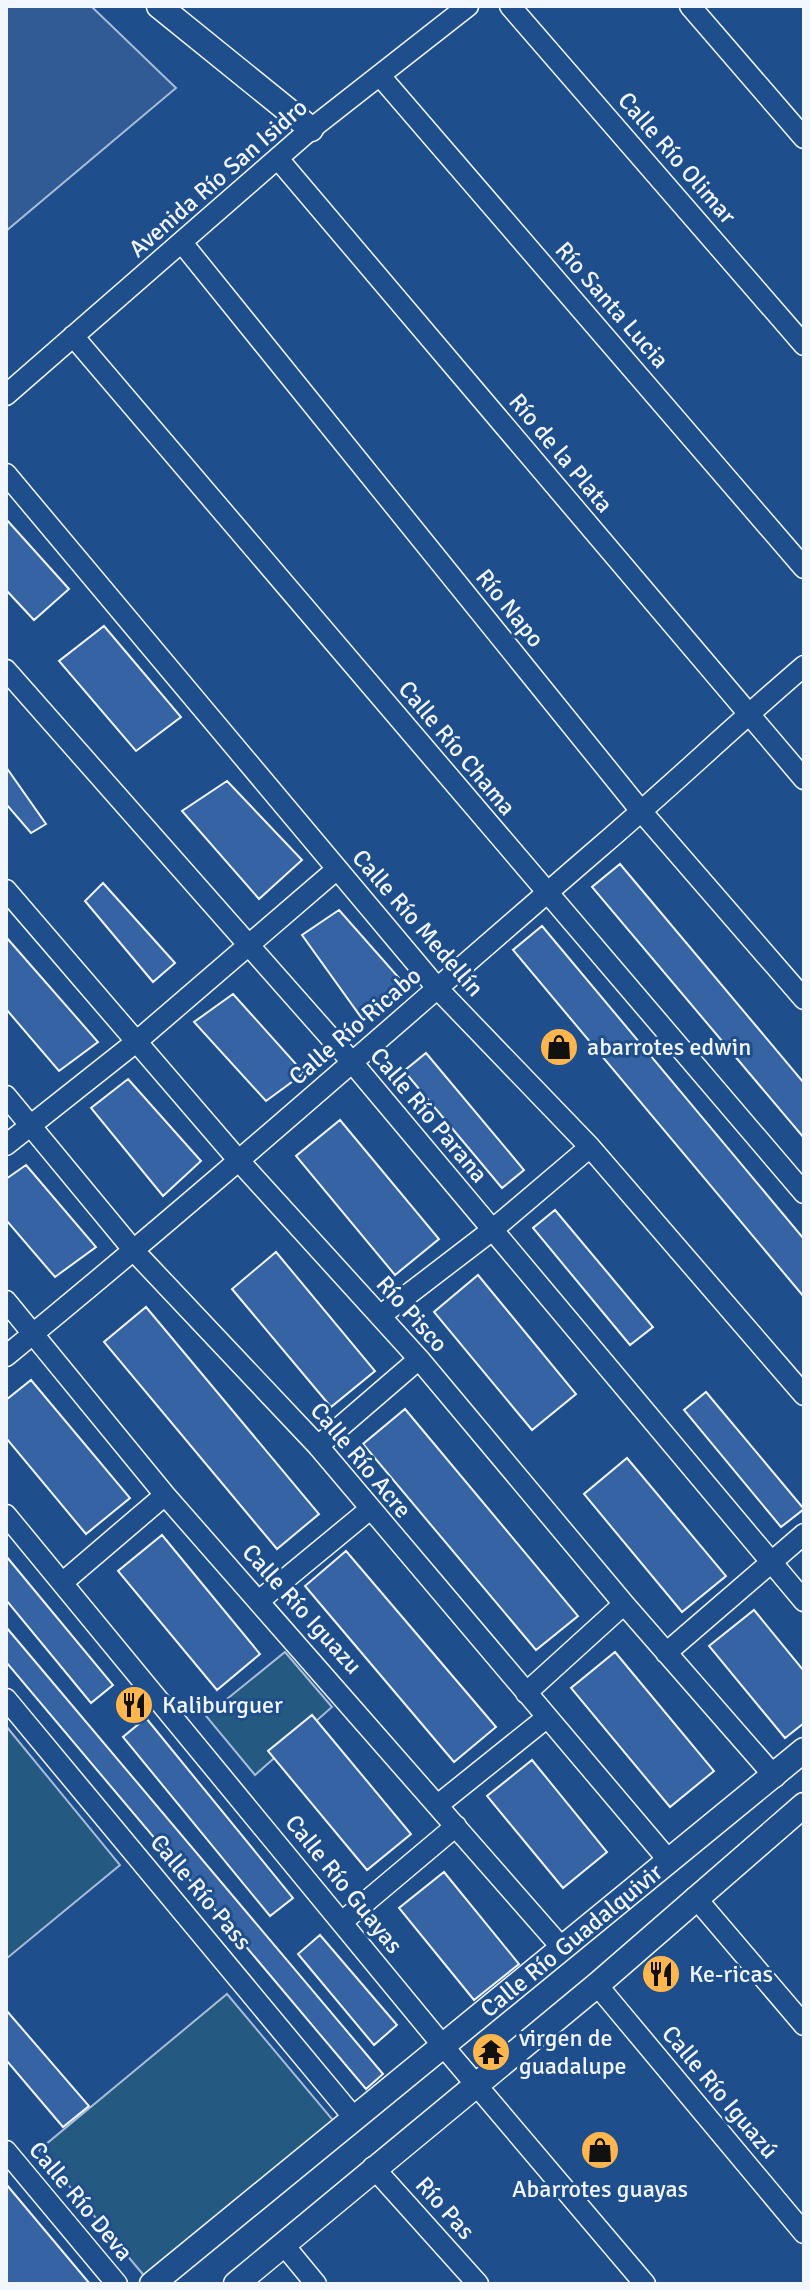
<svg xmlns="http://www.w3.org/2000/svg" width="810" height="2290" viewBox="0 0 810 2290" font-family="Signika,sans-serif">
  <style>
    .green { fill: #245a82; stroke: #a8bbd7; stroke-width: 2 }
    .parking { fill: #305b95; stroke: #a8bbd7; stroke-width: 2 }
    .building { fill: #3563a3; stroke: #f2f6ff; stroke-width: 2 }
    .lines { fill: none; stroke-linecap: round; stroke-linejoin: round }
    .minor-casing { stroke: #f2f6ff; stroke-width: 23 }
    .tertiary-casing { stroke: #f2f6ff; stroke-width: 27 }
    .minor { stroke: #1f4e8c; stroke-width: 20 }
    .tertiary { stroke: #1f4e8c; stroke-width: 24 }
    .labels { text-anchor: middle; stroke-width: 6; stroke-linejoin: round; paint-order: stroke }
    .street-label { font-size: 24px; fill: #f2f6ff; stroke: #1f4e8c }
    .poi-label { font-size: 24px; fill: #f2f6ff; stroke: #1f4e8c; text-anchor: start }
  </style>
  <rect width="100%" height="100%" fill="#1f4e8c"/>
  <!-- green -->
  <path class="green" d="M285 1652 332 1707 255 1775 206 1716Z
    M6 1726 120 1865 6 1959Z
    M227 1994 342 2131 151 2284 39 2150Z"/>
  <!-- parking -->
  <path class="parking" d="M6 6H91L176 88 6 231Z"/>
  <!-- building -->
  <path class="building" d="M6 519 69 589 34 620 6 590Z
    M104 626 181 717 136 751 59 661Z
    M6 767 46 824 31 833 6 804Z
    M227 781 302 860 259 899 182 811Z
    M620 864 804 1083V1138L592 887Z
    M103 883 175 963 153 982 85 901Z
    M339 910 407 987 363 1020 302 935Z
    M542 926 804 1239V1297L513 950Z
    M6 937 98 1042 59 1071 6 1009Z
    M233 994 304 1073 266 1101 194 1022Z
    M426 1053 524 1170 502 1188 404 1071Z
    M128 1079 201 1161 163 1196 91 1108Z
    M340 1120 439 1239 395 1275 296 1156Z
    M26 1165 96 1247 55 1277 6 1220V1179Z
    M555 1210 653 1327 630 1345 533 1228Z
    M276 1252 375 1371 331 1407 232 1289Z
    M478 1275 576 1394 532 1430 434 1312Z
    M146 1307 319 1514 277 1549 104 1342Z
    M31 1380 130 1498 86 1534 6 1438V1400Z
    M706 1392 804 1509 781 1527 684 1410Z
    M405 1409 578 1616 536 1650 363 1444Z
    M627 1458 726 1576 682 1612 584 1494Z
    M162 1535 260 1654 217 1690 118 1571Z
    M346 1551 496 1727 454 1762 305 1586Z
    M6 1556 113 1685 91 1703 6 1600Z
    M754 1610 804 1671V1723L785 1738 709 1646Z
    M6 1627 383 2074 366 2089 6 1662Z
    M615 1652 714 1771 670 1807 571 1688Z
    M312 1715 411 1834 367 1870 268 1751Z
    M146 1718 293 1898 270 1916 123 1737Z
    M532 1760 607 1852 563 1888 487 1796Z
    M444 1872 519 1964 474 2000 399 1908Z
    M320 1935 397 2025 374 2045 298 1954Z
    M6 2010 89 2106 63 2127 6 2060Z
    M6 2184 90 2284H6Z"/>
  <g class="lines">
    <defs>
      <path id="minor" d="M510 6 804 345
        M690 6 804 138
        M381 77 804 568
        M279 160 804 779
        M183 244 641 811 804 999
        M73 336 804 1193
        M6 395 311 129 468 6
        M6 474 438 989 590 1147 804 1395
        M6 670 351 1061 804 1601
        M6 890 240 1162 419 1359 624 1604 775 1777
        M6 1096 135 1252 318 1446 670 1862
        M6 1145 136 1042 337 869
        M6 1301 165 1495 562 1948
        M380 1316 491 1231 590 1147
        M6 1356C208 1191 403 1017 600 847 669 788 735 725 804 666
        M318 1446 419 1359
        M6 1515 444 2047 645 2284
        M62 1583 165 1495
        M260 1600 369 1510
        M666 1653 804 1534
        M526 1693 624 1604
        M6 1699 355 2119
        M439 1804 545 1719
        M695 1897 804 2025
        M342 1922 456 1826
        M597 1985 804 2233
        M6 2151 117 2284
        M373 2167 478 2284
        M283 2244 316 2284"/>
      <g id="tertiary">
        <path d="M159 6 311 129"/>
        <path id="s1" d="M152 2284 804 1750"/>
        <path d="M236 2284 597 1985 804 1805"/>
      </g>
    </defs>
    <!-- minor casing -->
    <use href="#minor" class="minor-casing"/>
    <!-- tertiary casing -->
    <use href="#tertiary" class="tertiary-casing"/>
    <!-- minor -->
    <use href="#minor" class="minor"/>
    <!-- tertiary -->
    <use href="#tertiary" class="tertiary"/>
  </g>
  <!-- icons -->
  <defs>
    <symbol id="shop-disc" viewBox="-11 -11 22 22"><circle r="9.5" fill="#ffb74d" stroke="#1f4e8c"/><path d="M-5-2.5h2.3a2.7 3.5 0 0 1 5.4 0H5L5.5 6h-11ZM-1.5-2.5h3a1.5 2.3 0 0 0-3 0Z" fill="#111"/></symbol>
    <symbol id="restaurant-disc" viewBox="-11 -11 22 22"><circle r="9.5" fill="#ffb74d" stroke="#1f4e8c"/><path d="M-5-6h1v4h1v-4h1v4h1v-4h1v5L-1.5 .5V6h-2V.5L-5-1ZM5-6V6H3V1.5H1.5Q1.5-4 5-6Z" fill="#111"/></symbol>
    <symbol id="temple-disc" viewBox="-11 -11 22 22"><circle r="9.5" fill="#ffb74d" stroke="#1f4e8c"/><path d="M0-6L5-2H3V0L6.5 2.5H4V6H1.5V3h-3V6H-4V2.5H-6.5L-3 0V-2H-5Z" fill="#111"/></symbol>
  </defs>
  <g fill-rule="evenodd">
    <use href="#shop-disc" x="537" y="1025" width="44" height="44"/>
    <use href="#restaurant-disc" x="112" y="1683" width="44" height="44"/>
    <use href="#restaurant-disc" x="639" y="1952" width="44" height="44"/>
    <use href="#temple-disc" x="469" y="2030" width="44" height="44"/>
    <use href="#shop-disc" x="578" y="2128" width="44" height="44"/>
  </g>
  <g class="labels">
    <!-- street labels -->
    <g class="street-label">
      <text transform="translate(677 158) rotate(49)" y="8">Calle Río Olimar</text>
      <text transform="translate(218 178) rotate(-41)" y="8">Avenida Río San Isidro</text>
      <text transform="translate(612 305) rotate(49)" y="8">Río Santa Lucia</text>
      <text transform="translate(561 453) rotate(50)" y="8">Río de la Plata</text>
      <text transform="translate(510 608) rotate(51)" y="8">Río Napo</text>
      <text transform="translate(457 748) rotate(50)" y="8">Calle Río Chama</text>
      <text transform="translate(418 923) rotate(49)" y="8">Calle Río Medellín</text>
      <text transform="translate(355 1026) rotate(-41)" y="8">Calle Río Ricabo</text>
      <text transform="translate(429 1115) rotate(50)" y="8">Calle Río Parana</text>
      <text transform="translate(412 1314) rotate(48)" y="8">Río Pisco</text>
      <text transform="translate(361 1460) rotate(50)" y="8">Calle Río Acre</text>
      <text transform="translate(302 1609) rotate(48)" y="8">Calle Río Iguazu</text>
      <text transform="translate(344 1884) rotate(51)" y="8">Calle Río Guayas</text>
      <text transform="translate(201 1892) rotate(50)" y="8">Calle Río Pass</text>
      <text dy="8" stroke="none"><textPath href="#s1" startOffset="542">Calle Río Guadalquivir</textPath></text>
      <text transform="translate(720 2092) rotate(50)" y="8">Calle Río Iguazú</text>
      <text transform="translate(81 2201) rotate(50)" y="8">Calle Río Deva</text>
      <text transform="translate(445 2208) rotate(48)" y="8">Río Pas</text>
    </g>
    <!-- poi labels -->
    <g class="poi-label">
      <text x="587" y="1055">abarrotes edwin</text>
      <text x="162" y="1713">Kaliburguer</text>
      <text x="689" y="1982">Ke-ricas</text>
      <text x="519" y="2046">virgen de<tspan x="519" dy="28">guadalupe</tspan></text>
      <text x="600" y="2197" text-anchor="middle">Abarrotes guayas</text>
    </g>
  </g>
  <!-- border -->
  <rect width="810" height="2290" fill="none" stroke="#f2f6ff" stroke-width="16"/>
</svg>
